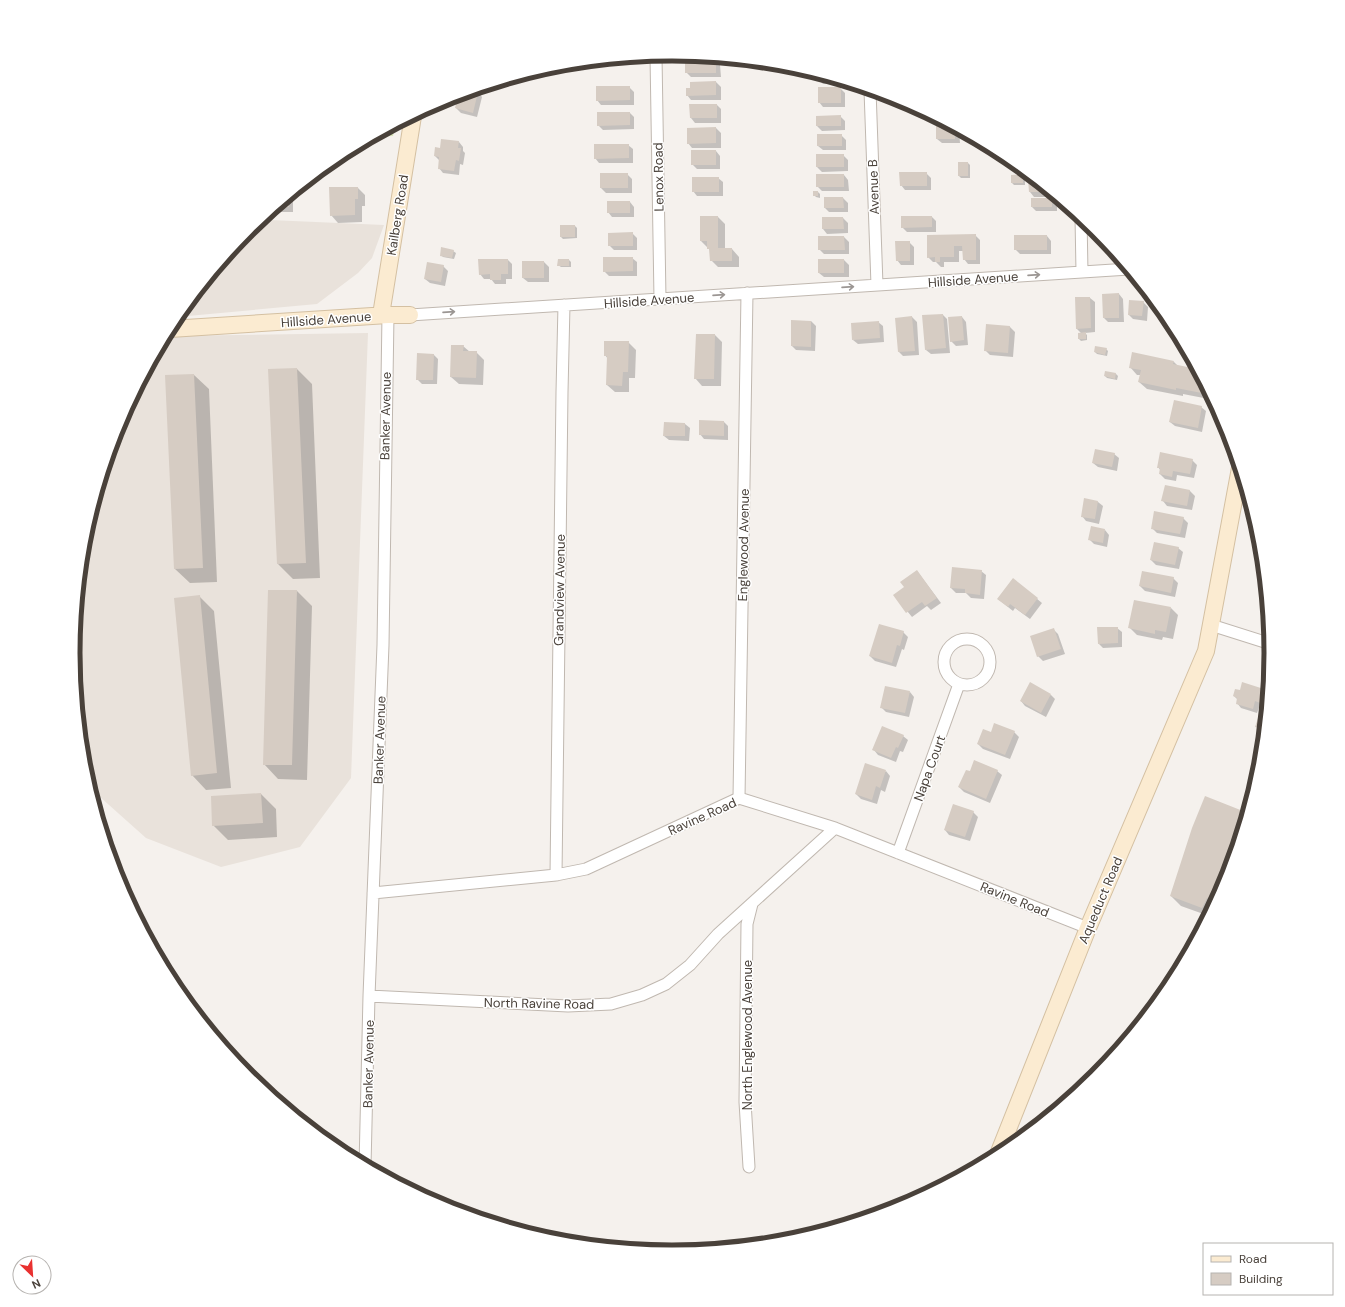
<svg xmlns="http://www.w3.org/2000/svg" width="1345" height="1307" viewBox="0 0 1345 1307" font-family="'DM Sans',sans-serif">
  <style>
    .residential { fill: #e9e2db }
    .green { fill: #d8e5b9 }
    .shadow { fill: #0003 }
    .building { fill: #d6ccc3 }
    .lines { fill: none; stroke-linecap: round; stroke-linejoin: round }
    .street-casing { stroke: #c0b8b0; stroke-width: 13 }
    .secondary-casing { stroke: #d4c0a2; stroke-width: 18 }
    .street { stroke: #fff; stroke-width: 11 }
    .secondary { stroke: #fbebd1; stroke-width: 16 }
    .oneway { stroke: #9b9693 }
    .labels { text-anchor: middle; stroke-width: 3; stroke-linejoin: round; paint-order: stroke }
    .street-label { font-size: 13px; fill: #49413a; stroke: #fff }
    .rim { fill: none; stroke: #49413a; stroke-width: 5 }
  </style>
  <rect width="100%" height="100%" fill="#f5f1ed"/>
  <!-- residential -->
  <path class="residential" d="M270 212V220L384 225 372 258 358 273 317 304 177 317 249 229Z
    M368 333 351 778 300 847 221 867 146 838 90 788 84 770 73 653 85 536 119 424 166 336Z"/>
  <!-- green -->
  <path class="green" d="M395 125 393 136 372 137Z"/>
  <!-- shadow -->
  <path class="shadow" d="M634 58V64H616L612 60Z
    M716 60 720 65 721 77H691L686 72Z
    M818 74 845 82V84H823L818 79Z
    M716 82 721 87V100H691L687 95 691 89V83Z
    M629 87 634 92V105H601L597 100Z
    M840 88 845 93V107H823L819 102Z
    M478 92 482 97 477 117 461 113 456 108Z
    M690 105H717L721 109V123H695L691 118Z
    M630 113 634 117V129L603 130 598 125Z
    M840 116 845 121V130L822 131 817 126Z
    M937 118 959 130 960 143H942L937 139Z
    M716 128 721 133V148H692L688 143Z
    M841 135 846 140V150H823L818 146Z
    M459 142 463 147V151L465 153 463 165 460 164 459 175 443 173 439 168 440 161 435 156 441 149Z
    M628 145 633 149V163H599L595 158Z
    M716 151 720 156V169H697L692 164Z
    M843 155 848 160V171L822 172 817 167Z
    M968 163 970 165V178H961L959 176Z
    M926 173 931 178V190H905L901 185Z
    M601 174H627L632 179V193H606L601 188Z
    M844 175 848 180 849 191H822L817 186Z
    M1023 175 1025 177V185H1014L1012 183Z
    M718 178 723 182V196H697L693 191Z
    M1029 180H1036L1056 197H1034L1030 192Z
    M358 188 365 195V206H362V222L338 223 331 215Z
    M818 192 820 194V198L816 197 814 195Z
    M293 193V212H281L276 207Z
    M843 198 848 203V212H829L825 208Z
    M1052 199 1057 204V211H1036L1032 207Z
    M630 202 634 207V217H612L608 212Z
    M718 217 725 224V249H732L739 257V267H718L711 260 710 250 701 241Z
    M932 217 936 221V232H907L902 227Z
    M843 218 848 223V233L827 234 823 229Z
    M575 226 577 228V238L563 239 561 237Z
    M632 233 637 238V250H614L609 245Z
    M975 235 980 240V264H968L964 259V251H959V262H944V267H941L936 262H933L928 257Z
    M1047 236 1051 241V254H1020L1015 249Z
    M844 237 849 242V254H824L819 249Z
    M909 242 914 247V265H901L897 260Z
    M453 251 456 253 454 259 443 257 441 255Z
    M632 258 637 262V276H609L604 271Z
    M508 260 512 264V279H506V284H495L491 279H484L480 274Z
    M569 260 571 262V267H561L558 265Z
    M844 260 849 265V277H824L819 273Z
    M544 262 549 267V282H528L523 278Z
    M443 266 448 271 445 286 430 283 425 279Z
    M1119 294 1123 299 1124 322H1108L1104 318Z
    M1090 298 1095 302V332L1085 333 1087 335V340L1081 341 1079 339 1082 334 1076 328Z
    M1143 302 1148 307 1147 321 1133 319 1129 315Z
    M943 315 947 319 950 353 931 354 926 350Z
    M912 317 917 322 919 355 903 356 899 352Z
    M962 317 966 322 968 345 956 346 951 341Z
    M811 321 816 326 815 351 796 350 792 346Z
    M878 322 883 326 884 342 858 344 853 340Z
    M987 325 1010 327 1015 332 1013 357 990 355 985 350Z
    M715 335 722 342 721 386H702L695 378Z
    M628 342 636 350 635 378H629V392H615L607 385 608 359 605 355Z
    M463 346 470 352H476L484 360 483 385 459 384 451 377Z
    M1106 349 1108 351 1107 356 1097 354 1095 352Z
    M433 354 438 359 437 384H422L417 379Z
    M1174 362 1178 366 1197 370 1214 400 1183 394V396L1147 389 1139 382 1141 375H1137L1130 367Z
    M297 369 312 384 320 578 293 579 278 564 269 370Z
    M1106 372 1116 374 1118 376 1117 380 1107 378 1105 376Z
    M194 375 209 389 217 582 190 583 175 569Z
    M1201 407 1206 411 1202 432 1175 426 1170 422Z
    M724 422 728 426V440L704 439 700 434Z
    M685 424 690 428 689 441 669 440 664 436Z
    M1114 454 1119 458 1117 471 1098 467 1093 463Z
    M1192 460 1197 465 1194 478 1177 475 1176 481 1165 479 1160 474 1161 471 1158 467Z
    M1166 486 1190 491 1195 496 1192 510 1167 506 1163 501Z
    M1085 499 1098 502 1103 506 1099 524 1086 521 1082 516Z
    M1183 518 1188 523 1185 538 1157 533 1152 528Z
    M1105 530 1109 535 1107 547 1094 544 1090 540Z
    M1178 548 1183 552 1179 569 1156 565 1151 560Z
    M917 571 941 603 931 610 927 606 912 617 894 595 906 587Z
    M981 571 986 575 984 599 971 598 966 593H956L951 588Z
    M1173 578 1178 583 1175 597 1145 591 1140 586Z
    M1013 579 1042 603 1030 619 1015 608 1013 611 998 599Z
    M269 591H297L312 606 307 780 278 779 264 764Z
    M199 596 214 611 231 788 206 790 192 775Z
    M1171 608 1178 615 1173 639 1163 637 1162 640 1137 635 1130 628Z
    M77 615 78 644H74Z
    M1117 628 1122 632V647L1103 648 1099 644Z
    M1053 629 1058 634 1065 654 1043 661 1038 656Z
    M903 632 908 637 904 650 902 649 896 667 875 661 870 656Z
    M75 670 77 673 78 706Z
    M1241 691H1266L1268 693 1267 707 1260 705 1257 713 1241 708 1237 703 1238 700 1234 696Z
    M910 692 914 697 909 717 886 712 881 707Z
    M1051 695 1055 699 1046 717 1025 706 1021 701Z
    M1261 710 1266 711 1264 731 1256 726Z
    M1014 732 1019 737 1010 759 983 749 978 744 991 733Z
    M903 736 908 740 903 752 900 751 896 762 878 755 874 750Z
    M886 771 890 776 885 792 881 790 877 804 861 799 856 794Z
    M997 771 1002 775 990 803 964 792 959 787Z
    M261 794 276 809 277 837 228 840 213 825Z
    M973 812 978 817 970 841 949 835 945 830Z
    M1247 813 1226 883 1209 916 1181 906 1171 896Z"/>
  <!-- building -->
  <path class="building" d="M685 59H716V73H685Z
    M817 74 835 79V80H817Z
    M716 81V95L686 96V88H690V82Z
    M596 86H630V100L596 101Z
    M818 87H841V103H818Z
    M474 90 478 92 473 113 455 108 458 95Z
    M689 104H717V118H690Z
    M597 112H630V125L597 126Z
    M841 115V126H816V116Z
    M936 118 955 128V139H936Z
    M716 127V143L687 144V128Z
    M817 134H842V146H817Z
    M441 139 459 141 458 148H461L459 161 456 160 454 171 438 169 439 157 434 156 435 147 440 148Z
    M594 144H629V158L594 159Z
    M691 150H716V165H691Z
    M816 154H844V167H816Z
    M958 162H968V176H958Z
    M899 172H927V186H900Z
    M600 173H628V188H600Z
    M816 174H844V187H816Z
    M1023 174V183H1011V175Z
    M692 177H719V192H692Z
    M1028 179H1034L1051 192H1029Z
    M329 187H358V199H355V215L330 216Z
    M813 191H818V196H813Z
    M289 197V207L275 208Z
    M824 197H843L844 208H824Z
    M1031 198H1052V207H1031Z
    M607 201H630V213H607Z
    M700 216H718V248H732V261H710L709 249H707V241H700Z
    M901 216H932V227L901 228Z
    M822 217H843L844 229H822Z
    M560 225H575V237H560Z
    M633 232V246H608V233Z
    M976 234V260H963L962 246H954V257H940V262H935V257L927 258V235Z
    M1014 235H1047V250H1014Z
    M818 236H844L845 250H818Z
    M895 241H910V261H896Z
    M441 247 454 250 452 258 440 256Z
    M603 257H633V271L603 272Z
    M478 259H508V274H501V280H490V274L479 275Z
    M558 259H569V266H557Z
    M818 259H844V273H818Z
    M522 261H544V278H522Z
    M427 262 444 265 441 282 424 279Z
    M1119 293V318H1103L1102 294Z
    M1075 297H1090L1091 328 1076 329Z
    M1129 300 1144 301 1142 316 1128 315Z
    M943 314 946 348 925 350 922 315Z
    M912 316 915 351 898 352 895 318Z
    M962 316 964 340 950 342 948 317Z
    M791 320 811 321V347L791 346Z
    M879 321 880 338 852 340 851 323Z
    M986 324 1010 326 1008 353 984 351Z
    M1086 332V339H1078V333Z
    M696 334H715L714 379H694Z
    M604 341H629L628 372H623L622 386 606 385 607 356H604Z
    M451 345H464L463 351H477L476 378 450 377Z
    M1095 346 1107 348 1105 355 1094 352Z
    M1132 352 1174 361 1173 364 1197 369 1208 390 1207 394 1176 388V390L1138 382 1141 370 1129 368Z
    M417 353 434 354 433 380H416Z
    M297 368 306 563 277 564 268 369Z
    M1105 371 1116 373 1115 379 1104 376Z
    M194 374 203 568 174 569 165 375Z
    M1174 400 1202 406 1198 428 1169 422Z
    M699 420 724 421V436L699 435Z
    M664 422 685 423V436H663Z
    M1095 449 1115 453 1112 467 1092 463Z
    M1160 452 1193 459 1190 474 1173 471 1172 477 1159 474 1160 468H1157Z
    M1165 485 1190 490 1187 506 1161 501Z
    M1084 498 1098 501 1095 519 1081 517Z
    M1154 511 1184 517 1180 534 1151 529Z
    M1091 526 1105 529 1103 543 1088 540Z
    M1154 542 1179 547 1175 565 1150 560Z
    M952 567 982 570 980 595 965 593V589L950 588Z
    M917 570 937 598 925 606 922 602 906 613 893 595 904 587 900 582Z
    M1142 571 1174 577 1171 593 1139 586Z
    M1264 571V574L1266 588 1260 586Z
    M1013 578 1038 598 1025 615 1010 604 1008 607 997 599Z
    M268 590H297L292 765H263Z
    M200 595 217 773 191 776 174 598Z
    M1134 600 1171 607 1166 632 1155 630V634L1128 628Z
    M879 624 904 631 900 646 897 645 892 663 869 656Z
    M1097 627H1118V643L1098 644Z
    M1054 628 1061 649 1037 657 1030 636Z
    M1030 682 1051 694 1041 713 1020 701Z
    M1242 682 1267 690 1263 704 1255 701 1253 709 1236 704 1237 698 1233 696 1235 689 1240 690Z
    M885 686 910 691 905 713 880 708Z
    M1261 709 1266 710 1263 729 1255 727Z
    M994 723 1015 731 1005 755 977 744 983 729 991 732Z
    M882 726 904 735 898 748 896 747 891 758 872 750Z
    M974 760 998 770 986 799 958 787 966 770 970 771Z
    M865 763 886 770 880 788 876 786 872 800 855 794Z
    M261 793 263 823 212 826 211 796Z
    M1205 796 1248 813 1226 883 1216 902 1207 898 1202 908 1170 896 1192 828Z
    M953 804 974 811 965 837 944 830Z"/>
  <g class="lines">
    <defs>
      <path id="street" d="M656 56 660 299
        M870 90 877 285
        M1081 217 1082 272
        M410 315 1129 269
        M1211 625 1271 644
        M944 662a23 23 0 1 1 46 0a23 23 0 1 1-46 0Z
        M739 798 747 293
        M898 853 959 684
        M556 875 562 392 564 305
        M373 893 556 875 586 869 739 798 835 828 1088 928
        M369 996 568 1006 611 1004 642 995 666 984 690 965 718 934 835 828
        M365 1166 369 996 383 645 388 315
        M749 1167 745 1102 747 924 752 904"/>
      <path id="secondary" d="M381 315 413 116
        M170 329 388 315H410
        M997 1157 1088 928 1206 651 1240 468"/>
    </defs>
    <!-- street casing -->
    <use href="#street" class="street-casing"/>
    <!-- secondary casing -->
    <use href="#secondary" class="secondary-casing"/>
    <!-- street -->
    <use href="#street" class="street"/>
    <!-- secondary -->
    <use href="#secondary" class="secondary"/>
  </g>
  <!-- one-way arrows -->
  <defs><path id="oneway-shaft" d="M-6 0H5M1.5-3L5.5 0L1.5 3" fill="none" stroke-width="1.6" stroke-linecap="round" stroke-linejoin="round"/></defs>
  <g class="oneway">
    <use href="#oneway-shaft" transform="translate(1034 275) rotate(-4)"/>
    <use href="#oneway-shaft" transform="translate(848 287) rotate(-4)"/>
    <use href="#oneway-shaft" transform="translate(719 295) rotate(-4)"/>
    <use href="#oneway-shaft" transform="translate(449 312) rotate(-4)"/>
  </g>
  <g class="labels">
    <!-- street labels -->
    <g class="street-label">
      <text transform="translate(658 177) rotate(-91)" y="5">Lenox Road</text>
      <text transform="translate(873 187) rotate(-92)" y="5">Avenue B</text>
      <text transform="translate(397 215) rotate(-81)" y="5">Kailberg Road</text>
      <text transform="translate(973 279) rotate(-4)" y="5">Hillside Avenue</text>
      <text transform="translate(649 300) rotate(-4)" y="5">Hillside Avenue</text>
      <text transform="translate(326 319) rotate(-4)" y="5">Hillside Avenue</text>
      <text transform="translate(385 416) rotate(-89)" y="5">Banker Avenue</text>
      <text transform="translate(743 545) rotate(-89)" y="5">Englewood Avenue</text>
      <text transform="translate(559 590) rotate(-89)" y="5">Grandview Avenue</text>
      <text transform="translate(379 740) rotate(-88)" y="5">Banker Avenue</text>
      <text transform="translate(929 768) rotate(-70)" y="5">Napa Court</text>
      <text transform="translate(702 816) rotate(-24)" y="5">Ravine Road</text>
      <text transform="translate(1015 899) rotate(22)" y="5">Ravine Road</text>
      <text transform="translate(1100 900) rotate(-67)" y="5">Aqueduct Road</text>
      <text transform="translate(539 1003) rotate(1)" y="5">North Ravine Road</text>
      <text transform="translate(747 1035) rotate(-90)" y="5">North Englewood Avenue</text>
      <text transform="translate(368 1064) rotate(-89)" y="5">Banker Avenue</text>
    </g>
  </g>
  <!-- crop -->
  <path d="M0 0H1345V1307H0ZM80 653a592 592 0 1 1 1184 0a592 592 0 1 1-1184 0Z" fill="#fff" fill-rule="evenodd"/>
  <path class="rim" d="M80 653a592 592 0 1 1 1184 0a592 592 0 1 1-1184 0Z"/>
  <!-- legend -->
  <rect x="1203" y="1243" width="130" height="52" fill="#ffffff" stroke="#b6b3b0"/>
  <rect x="1211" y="1256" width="20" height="6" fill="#fbebd1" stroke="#b6b3b0"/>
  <text x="1239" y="1263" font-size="12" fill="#49413a">Road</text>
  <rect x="1211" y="1273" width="20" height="12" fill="#d6ccc3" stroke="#b6b3b0"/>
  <text x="1239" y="1283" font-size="12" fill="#49413a">Building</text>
  <!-- north arrow -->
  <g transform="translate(32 1275) rotate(155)"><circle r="19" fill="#ffffff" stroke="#b6b3b0"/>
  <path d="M0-3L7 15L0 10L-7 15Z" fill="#e93130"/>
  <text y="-6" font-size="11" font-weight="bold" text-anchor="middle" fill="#49413a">N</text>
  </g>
</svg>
